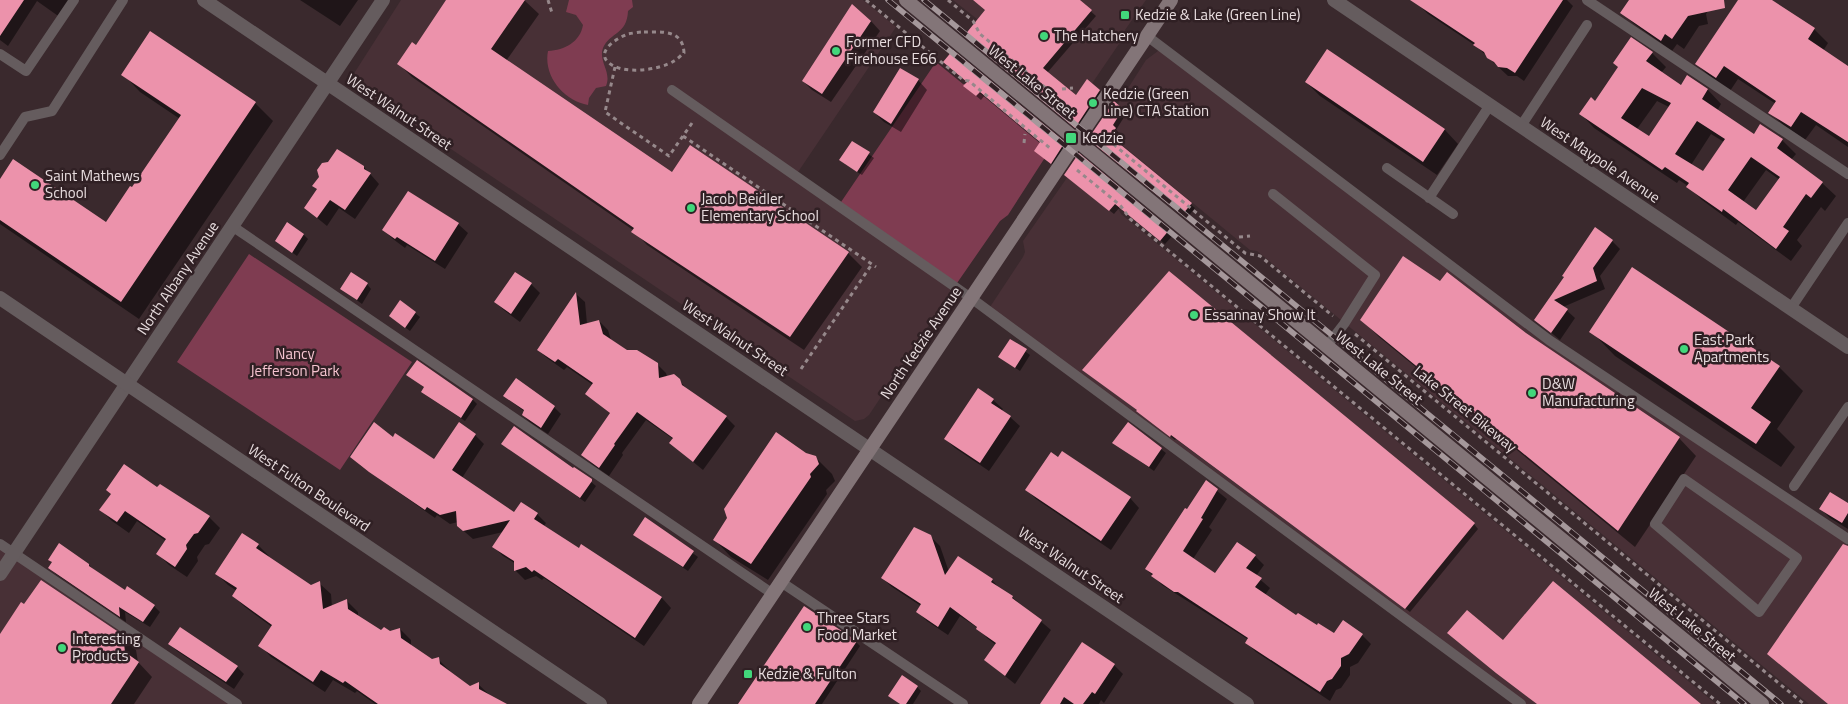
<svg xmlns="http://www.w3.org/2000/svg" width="1848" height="704" viewBox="0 0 1848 704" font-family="'Titillium Web',sans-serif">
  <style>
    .built { fill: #483036 }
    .green { fill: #7f3c51 }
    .shadow { fill: #0007; fill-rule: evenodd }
    .building { fill: #ec92ab; fill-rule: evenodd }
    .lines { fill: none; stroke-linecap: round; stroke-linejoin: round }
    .path { stroke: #96888b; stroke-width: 3; stroke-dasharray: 4 4; stroke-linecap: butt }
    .service { stroke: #655c5e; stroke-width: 10 }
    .minor { stroke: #655c5e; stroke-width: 14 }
    .tertiary { stroke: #655c5e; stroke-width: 14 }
    .secondary { stroke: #837578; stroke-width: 14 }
    .rail-casing { stroke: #a5989b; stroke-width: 5.5 }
    .rail { stroke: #302024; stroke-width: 4; stroke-dasharray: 11; stroke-linecap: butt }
    .poi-dot { fill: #42d77b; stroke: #302024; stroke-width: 2 }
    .labels { text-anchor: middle; stroke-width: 5; stroke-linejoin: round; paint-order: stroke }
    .poi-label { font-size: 15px; fill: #e7dcde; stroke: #302024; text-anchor: start }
    .street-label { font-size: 15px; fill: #e7dcde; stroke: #302024 }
    .park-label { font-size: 15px; fill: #f4c3cf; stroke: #302024 }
  </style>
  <rect width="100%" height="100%" fill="#3a292d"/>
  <!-- built -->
  <path class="built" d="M401 0H863L896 27 796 175 955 286 869 415 864 419 855 421 359 87 354 82 353 75Z
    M953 0H1146L1125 30 1123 38 1078 104 981 29 977 19Z
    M1162 48 1549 340 1848 539V704H1809L1257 251 1250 250 1105 131 1104 126 1146 60Z
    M1071 172H1076L1117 206 1121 214 1716 704H1526L988 310 1023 257 1025 252 1023 241Z
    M0 546 233 704H0Z"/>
  <!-- green -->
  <path class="green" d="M569 0H632L633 7 628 11C627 35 610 32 603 48 598 61 612 72 606 86L596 88 589 98 588 105C564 101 543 76 548 51 565 50 580 42 583 25L576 15 566 12Z
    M936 62 963 84H969L1047 149 1046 156 1008 215 1000 221 955 286 839 205Z
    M249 254 412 362 340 470 177 362Z"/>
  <!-- shadow -->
  <path class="shadow" d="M0 0H73L61 18 37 1 8 46 0 40Z
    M300 0H358L340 26Z
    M448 0H524L539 14 506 61 672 174 848 253 862 267 804 350 647 245 633 230 412 77 398 63 416 46Z
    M973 0H1078L1096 16 1047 73 1076 97 1099 91 1104 95 1080 131 970 41 986 10Z
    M1421 0H1567L1573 6 1524 81 1517 76H1508L1476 46 1428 14 1419 5Z
    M1631 0H1715L1706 14 1708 24 1699 26 1684 49 1677 44 1672 51 1633 23 1622 12Z
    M1739 0H1769L1814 29 1828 43 1823 51 1848 68V147L1816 125 1805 140 1784 126 1770 112 1776 104 1738 79 1730 91 1710 77 1697 64Z
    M871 21 880 31 831 102 812 90 803 81Z
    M1328 50 1445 130 1458 144 1437 175 1320 96 1306 82Z
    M953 52 1069 148 1056 167 1040 155 1041 142 985 95 981 100 969 90 968 82Z
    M1652 53 1666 67 1661 73 1681 87 1688 77 1708 90 1721 104 1717 111 1754 136 1782 140 1796 154 1791 160 1822 183 1836 196 1825 211 1821 207 1797 240 1802 246 1791 261 1738 222 1736 225 1702 200 1688 186 1679 180 1677 183 1594 128 1581 114ZM1657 101 1669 107 1650 137 1637 129ZM1711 134 1724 142 1703 173 1691 165ZM1766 170 1780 180 1756 211 1743 202Z
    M123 74 255 103 273 121 139 319 0 224V182L106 223 133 189 180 119 140 92Z
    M918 80 927 90 901 132 884 122 874 112Z
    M1122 110 1126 114 1116 130 1119 133 1114 141 1195 208 1186 219 1094 143Z
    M853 143 874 158 862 175 845 164Z
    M1079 155 1174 234 1165 244 1120 207 1114 214 1070 179Z
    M364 167 379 184 355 219 339 208 327 226 305 208 318 190Z
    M458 224 468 233 445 269 407 245 405 248 393 239 383 230Z
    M304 235 308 239 297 256 277 241Z
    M1612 241 1620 249 1600 276 1605 289 1563 307 1575 318 1560 340 1536 320 1565 277Z
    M1441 283 1525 334 1679 438 1696 456 1635 547 1379 337 1362 320Z
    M367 284 371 289 362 304 342 289Z
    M531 284 540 293 520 322 505 311 495 302Z
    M576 294 585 302 587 324 599 321 608 330 611 340 626 351 657 364 666 373 667 377 679 380 689 392 726 417 735 426 703 470 670 443 673 439 646 420 622 453 623 455 609 476 592 464 583 455 611 414 587 393 593 385 567 367 564 370 547 358 538 350Z
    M415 313 420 317 410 331 390 316Z
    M1591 331 1779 367 1803 391 1777 429 1795 447 1781 467 1615 356Z
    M1010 340 1030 355 1020 371 999 357Z
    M408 375 473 400 477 404 465 421 427 396 422 392 425 388Z
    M504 396 554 407 561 414 548 434 530 422 523 415 525 412Z
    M993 400 1003 409 1001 411 1010 417 1020 426 989 471 955 448 945 439Z
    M1142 415 1474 524 1478 529 1410 612 1176 439 1175 440Z
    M459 424 475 435 484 444 462 478 515 514H537L546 523 544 526 579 549 582 545 662 598 671 608 644 646 544 578 542 580 536 576 525 580 516 571V564L503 556 493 546 503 532 473 539 458 526V522L450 524 437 515 435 518 361 466 352 457 393 438 434 461Z
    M1128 424 1166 453 1154 471 1114 443Z
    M503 444 573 470 574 468 596 486 585 502Z
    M805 454 815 457 832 474 835 481 826 490 827 494 768 580 731 557 715 540Z
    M1206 482 1227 499 1209 527 1212 530 1193 559 1215 574 1255 556 1264 565 1256 576 1270 588 1265 595 1296 617 1317 627 1334 635H1362L1371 644 1358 663 1350 667V675L1341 688 1336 690 1330 701 1256 652 1247 643 1249 640 1162 585 1146 569Z
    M158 489 209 517 220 528 209 544 205 545 197 557 198 561 187 577 169 565 158 554 166 541 137 521 129 533 112 521 101 510Z
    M1027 490 1130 498 1139 508 1111 550 1036 499Z
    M1848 505V529L1830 518 1821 509Z
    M645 519 698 557 688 571 634 535Z
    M930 536 940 546 949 572 992 580 1001 590 1012 597 1051 630 1015 684 985 660 996 645 987 638 978 628 960 616 948 635 927 621 918 612 921 606 892 587 882 578Z
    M258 545 269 556 268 558 311 587 319 583 331 594 332 607 347 601 358 612V617L381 632H390L400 629 411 640V647L431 661 438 659 449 670 450 673 470 687 478 684 499 704H375L357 691 355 693 333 680 325 692 271 657 260 645 272 627 245 607 233 596 237 591 228 585 217 574Z
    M53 563 89 565 95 571 125 592 154 606 160 612 150 627 125 612 126 622 56 574 50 568Z
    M0 636H122L136 650 138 662 152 677 134 704H0Z
    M856 642 860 646 822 704H739Z
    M170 644 237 667 244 674 234 689 177 651Z
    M1114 665 1123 674 1104 703 1101 700 1099 704H1042Z
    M917 687 921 691 913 704H900L890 696Z"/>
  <!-- building -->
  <path class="building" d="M0 0H24L0 36Z
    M446 0H525L491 49 672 172 690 145 849 252 790 337 631 232 634 228 397 64 412 42 416 45Z
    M973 0H1080L1092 10 1043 68 1076 95 1087 79 1100 90 1075 128 964 36 985 10Z
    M1410 0H1563L1515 73 1507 68 1498 67 1494 62 1487 58 1484 52 1473 45 1475 43Z
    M1629 0H1724L1725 8 1688 16 1672 39 1665 34 1661 41 1620 13Z
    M1738 0H1772L1815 28 1808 39 1848 66V142L1801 112 1791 127 1768 113 1776 101 1724 66 1716 78 1695 64Z
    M852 4 871 21 822 94 802 81Z
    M150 31 256 102 121 302 0 220V179L13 159 106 222 130 186 132 187 181 115 121 75Z
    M1631 37 1653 52 1646 61 1681 85 1687 75 1708 89 1702 99 1754 134 1760 124 1783 139 1777 148 1823 182 1811 198 1806 194 1783 227 1789 231 1776 249 1723 209 1722 212 1686 187 1689 183 1665 167 1662 170 1579 114 1591 97 1595 101 1618 67 1613 63ZM1642 88 1671 103 1649 136 1621 118ZM1697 121 1725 139 1703 171 1675 154ZM1751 157 1780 177 1756 210 1728 190Z
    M1327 49 1445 129 1423 162 1305 82Z
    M953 50 1065 142 1051 164 1034 151 1040 142 980 92 976 96 963 86 967 82 943 62Z
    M900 68 919 79 891 124 873 112Z
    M1114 101 1123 109 1113 125 1116 128 1110 136 1192 203 1182 215 1088 139Z
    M852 141 870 152 857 172 839 160Z
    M337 149 364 166V169L371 173 345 210 330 200 317 218 304 208 317 189 312 186 319 177 317 170 322 163 328 162Z
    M1079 153 1170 229 1160 241 1115 204 1109 211 1064 175Z
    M408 191 459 223 435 261 397 237 395 239 382 230Z
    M287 222 304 234 292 253 275 241Z
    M1595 227 1613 240 1593 268 1597 281 1554 300 1568 309 1551 333 1534 320 1564 277 1562 276Z
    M1403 256 1440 281 1447 272 1526 333 1680 437 1618 531 1360 320Z
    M1632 267 1780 366 1751 408 1771 422 1756 444 1589 332Z
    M1169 271 1475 523 1405 609 1171 435 1170 437 1136 411 1137 410 1082 370Z
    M351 272 368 283 357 300 340 289Z
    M515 272 532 283 511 314 494 302Z
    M576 292 580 325 599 320 603 334 627 350H637L658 363 659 378 674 374 680 379 682 385 727 416 693 462 669 443 673 438 637 412 614 444 615 445 599 468 581 455 610 413 585 394 593 383 558 359 555 362 537 350Z
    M400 300 416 312 405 328 389 316Z
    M1010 339 1027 349 1015 368 998 357Z
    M417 360 473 399 461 418 421 392 424 387 406 375Z
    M516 378 555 406 541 428 522 415 524 410 503 396Z
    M978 388 994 399 991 403 1011 416 980 463 944 439Z
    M374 422 393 437 395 433 434 459 459 422 476 434 452 470 514 512 521 502 538 513 534 519 579 548 581 544 662 597 635 638 534 570 532 572 526 567 514 571V561L492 547 510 520 463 531 457 526 456 511 440 515 427 507 425 510 369 472 350 457Z
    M1128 422 1162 448 1149 467 1112 443Z
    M514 426 573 468 574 467 592 479V481L580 498 501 444Z
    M776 432 806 453 816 456 819 464 810 474 811 477 751 564 713 540 727 518 724 509Z
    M1062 451 1131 497 1101 541 1025 490 1051 452 1058 457Z
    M124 464 157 487 160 484 210 516 198 533 194 534 186 545 187 549 175 567 156 554 166 539 125 511 117 522 99 510 111 494 106 490Z
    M1206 480 1218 489 1201 518 1203 519 1183 551 1215 573 1237 542 1256 555 1246 568 1262 578 1255 587 1296 615 1298 613 1317 625 1318 623 1334 633 1343 620 1363 634 1349 654 1341 658V666L1332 679 1327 681 1320 692 1245 643 1248 638 1178 592H1174L1151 576 1153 574 1145 569 1185 508 1187 509Z
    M1830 492 1848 503V513L1842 523 1819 509Z
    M645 517 694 551 683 567 633 535Z
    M914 527 931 535 945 575 958 556 993 579 991 582 1013 596 1012 598 1042 620 1005 676 984 660 996 643 976 629 977 627 950 607 938 627 916 612 921 604 881 578Z
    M242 533 259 544 256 548 311 585 320 581 323 609 347 599 348 609 381 630 384 627 390 631 400 628 401 638 432 659 439 657 440 664 470 686 479 682V689L507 704H378L345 681 343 683 321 670 313 682 287 665 258 646 272 625 232 596 237 588 215 574Z
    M59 543 89 564V566L125 590 127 586 155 605 143 622 119 607 120 617 48 568 52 562 48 560Z
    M1843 544 1848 546V704H1828L1767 654Z
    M41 580 123 635 125 652 139 662 111 704H0V634L21 602 24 604Z
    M1553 581 1701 704H1537L1496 673 1447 633 1467 610 1503 640Z
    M804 606 857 641 815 704H738Z
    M180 627 238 666 226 682 168 644Z
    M1082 642 1115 664 1095 694 1092 692 1083 704H1074L1064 697 1060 704H1040Z
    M902 675 918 686 906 704H900L888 696Z"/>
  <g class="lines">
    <!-- path -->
    <path class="path" d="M548 0 552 13
      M866 0 963 80 969 81 1051 149
      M948 0 973 21 980 34 1075 112
      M644 32C661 32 683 29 684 53 681 55 678 59 674 61 660 70 620 76 607 61 597 50 619 37 628 34 633 33 639 32 644 32Z
      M615 67 605 112 669 156 692 123
      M1062 89 1073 88
      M1101 134 1245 253 1260 256 1333 316
      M683 136 876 267
      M1024 143 1025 134
      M1077 170 1120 205 1130 219 1720 704
      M1239 237 1250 236
      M1355 334 1804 704
      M801 369 872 264"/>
    <!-- service -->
    <path class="service" d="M1587 0 1848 174
      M1147 36 1549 340 1848 539
      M0 54 26 71 74 0
      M672 90 971 298 1521 704
      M1521 126 1587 25
      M0 155 25 117 52 111 123 0
      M1387 168 1453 214
      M1273 194 1375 275 1344 324 1327 346
      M1429 198 1490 105
      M232 226 773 594
      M1791 308 1848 223
      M1684 479 1797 558 1759 612 1655 524Z
      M1794 486 1848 407
      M0 544 237 704
      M781 582 963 704"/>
    <!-- minor -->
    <path class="minor" d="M204 0 1247 704
      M1334 0 1848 347
      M0 574 383 0"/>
    <!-- tertiary -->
    <path class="tertiary" d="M0 298 600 704"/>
    <!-- secondary -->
    <path class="secondary" d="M906 0 1762 704
      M699 704 1171 0"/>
    <defs>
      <path id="rail" d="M888 0 1744 704
        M924 0 1781 704"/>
    </defs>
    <!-- rail casing -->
    <use href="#rail" class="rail-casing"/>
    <!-- rail -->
    <use href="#rail" class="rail"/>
  </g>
  <!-- markers -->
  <g class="poi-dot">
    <rect x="1120" y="10" width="10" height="10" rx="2.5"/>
    <circle cx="1044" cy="36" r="5"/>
    <circle cx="836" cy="51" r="5"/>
    <circle cx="1093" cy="103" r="5"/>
    <rect x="1065" y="132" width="12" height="12" rx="2.5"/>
    <circle cx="35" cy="185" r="5"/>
    <circle cx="691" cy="208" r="5"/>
    <circle cx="1194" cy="315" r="5"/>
    <circle cx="1684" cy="349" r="5"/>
    <circle cx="1532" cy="393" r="5"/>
    <circle cx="807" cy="627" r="5"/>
    <circle cx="62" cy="648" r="5"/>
    <rect x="743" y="669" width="10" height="10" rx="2.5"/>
  </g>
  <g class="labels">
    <!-- poi labels -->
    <g class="poi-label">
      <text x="1135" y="20">Kedzie &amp; Lake (Green Line)</text>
      <text x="1054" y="41">The Hatchery</text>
      <text x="846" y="47">Former CFD<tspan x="846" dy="17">Firehouse E66</tspan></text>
      <text x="1103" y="99">Kedzie (Green<tspan x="1103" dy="17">Line) CTA Station</tspan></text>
      <text x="1082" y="143">Kedzie</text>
      <text x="45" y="181">Saint Mathews<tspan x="45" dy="17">School</tspan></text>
      <text x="701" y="204">Jacob Beidler<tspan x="701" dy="17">Elementary School</tspan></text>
      <text x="1204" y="320">Essannay Show It</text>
      <text x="1694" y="345">East Park<tspan x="1694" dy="17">Apartments</tspan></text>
      <text x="1542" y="389">D&amp;W<tspan x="1542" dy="17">Manufacturing</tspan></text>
      <text x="817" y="623">Three Stars<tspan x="817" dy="17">Food Market</tspan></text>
      <text x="72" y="644">Interesting<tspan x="72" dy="17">Products</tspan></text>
      <text x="758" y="679">Kedzie &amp; Fulton</text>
    </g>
    <!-- street labels -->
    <g class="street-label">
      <text transform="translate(1032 82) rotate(39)" y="5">West Lake Street</text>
      <text transform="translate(399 112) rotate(34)" y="5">West Walnut Street</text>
      <text transform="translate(1600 160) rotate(34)" y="5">West Maypole Avenue</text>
      <text transform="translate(178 278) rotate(-56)" y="5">North Albany Avenue</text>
      <text transform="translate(735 338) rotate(34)" y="5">West Walnut Street</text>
      <text transform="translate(921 343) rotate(-56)" y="5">North Kedzie Avenue</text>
      <text transform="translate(1379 368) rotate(39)" y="5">West Lake Street</text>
      <text transform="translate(1465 409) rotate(39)" y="5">Lake Street Bikeway</text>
      <text transform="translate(309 488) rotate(34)" y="5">West Fulton Boulevard</text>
      <text transform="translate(1071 565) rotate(34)" y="5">West Walnut Street</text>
      <text transform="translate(1692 625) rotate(39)" y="5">West Lake Street</text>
    </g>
    <!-- park labels -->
    <g class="park-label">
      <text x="295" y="359">Nancy<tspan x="295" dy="17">Jefferson Park</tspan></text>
    </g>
  </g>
</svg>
